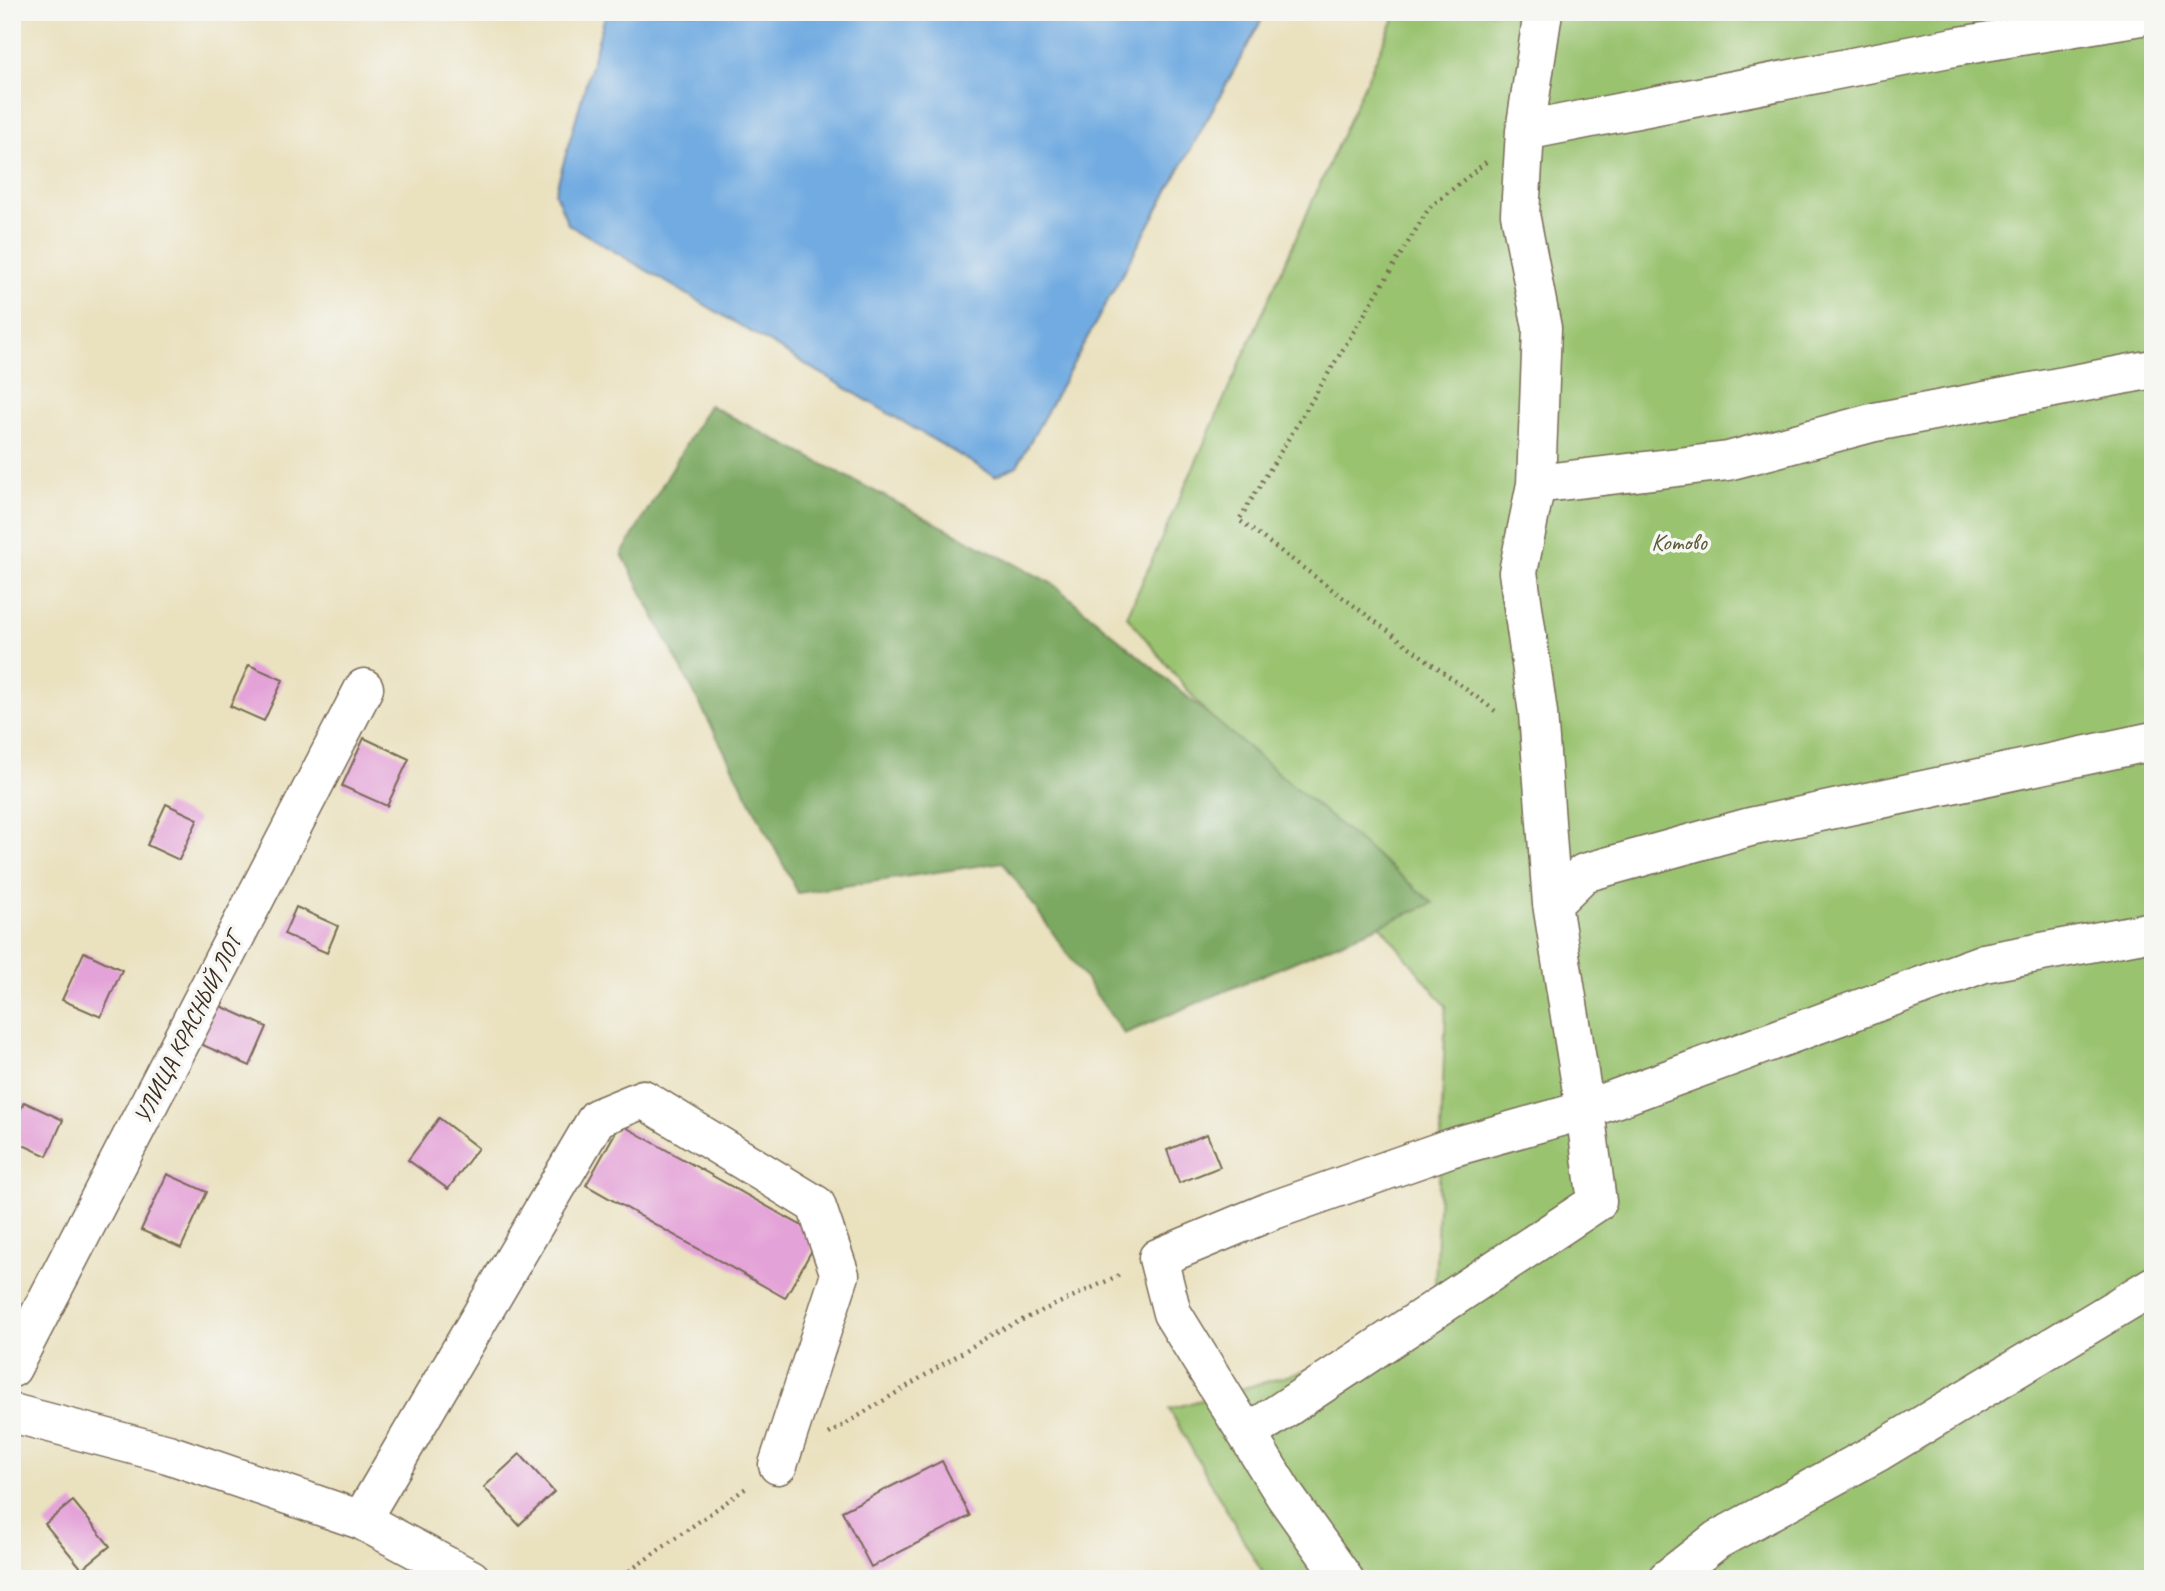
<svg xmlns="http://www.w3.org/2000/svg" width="2165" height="1591" viewBox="0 0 2165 1591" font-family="Caveat,sans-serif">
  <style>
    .green { fill: #9ac36f; stroke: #6a7646; stroke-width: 2 }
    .forest { fill: #7ba962; stroke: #5b6a40; stroke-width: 2 }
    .water { fill: #71abe1; stroke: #566a80; stroke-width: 2 }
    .building { fill: #e4a3d8 }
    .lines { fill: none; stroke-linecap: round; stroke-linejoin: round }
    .minor-casing { stroke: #786a56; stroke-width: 41 }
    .path { stroke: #786a56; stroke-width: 4.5; stroke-dasharray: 2 5; stroke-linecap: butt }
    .minor { stroke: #fff; stroke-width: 38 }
    .labels { text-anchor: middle; stroke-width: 7; stroke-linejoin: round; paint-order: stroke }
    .park-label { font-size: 24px; fill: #585836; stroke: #f6f6f2 }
    .street-label { font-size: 24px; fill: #3b2a1e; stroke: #f6f6f2 }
  </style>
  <rect width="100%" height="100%" fill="#f6f6f2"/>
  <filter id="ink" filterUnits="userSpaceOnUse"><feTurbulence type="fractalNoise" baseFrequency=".0143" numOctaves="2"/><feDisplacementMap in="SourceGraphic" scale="14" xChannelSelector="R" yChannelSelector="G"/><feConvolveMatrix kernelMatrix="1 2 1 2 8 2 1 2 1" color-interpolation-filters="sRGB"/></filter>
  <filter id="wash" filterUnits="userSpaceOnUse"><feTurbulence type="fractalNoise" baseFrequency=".00686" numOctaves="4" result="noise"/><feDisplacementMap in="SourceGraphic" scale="28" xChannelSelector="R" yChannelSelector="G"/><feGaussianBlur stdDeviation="1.57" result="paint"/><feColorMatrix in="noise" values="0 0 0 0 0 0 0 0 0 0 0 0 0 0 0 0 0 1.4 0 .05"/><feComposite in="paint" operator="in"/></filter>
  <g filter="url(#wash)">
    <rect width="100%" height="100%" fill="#eae1bf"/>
    <!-- green -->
    <path class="green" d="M1397 12H2153V1579H1266L1169 1409 1433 1335 1446 1006 1127 616Z"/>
    <!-- forest -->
    <path class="forest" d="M709 405 1053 584 1433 903 1124 1034 1003 862 798 893 622 554Z"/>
    <!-- water -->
    <path class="water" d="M606 12H1266L1017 466 995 476 568 224 555 193Z"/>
    <g id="blocks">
      <!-- building -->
      <path class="building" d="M249 665 283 680 264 721 230 706Z
        M364 738 409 759 387 806 342 786Z
        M166 804 198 819 179 860 147 845Z
        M296 907 338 926 327 953 284 934Z
        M84 952 122 970 101 1017 62 1000Z
        M214 1003 267 1027 250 1066 196 1042Z
        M24 1102 63 1120 47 1156 12 1140V1128Z
        M439 1118 478 1148 448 1189 408 1160Z
        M620 1124 820 1236 785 1298 586 1185Z
        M1207 1134 1220 1167 1179 1183 1167 1150Z
        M167 1174 207 1192 181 1248 141 1230Z
        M520 1454 554 1492 519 1525 484 1487Z
        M942 1461 970 1516 871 1567 842 1511Z
        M73 1501 110 1546 82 1569 45 1524Z"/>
    </g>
  </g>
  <g filter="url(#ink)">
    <use href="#blocks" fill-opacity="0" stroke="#786a56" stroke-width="2"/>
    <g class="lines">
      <defs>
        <path id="minor" d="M1525 131 1543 12
          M1536 484 1542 328 1520 214 1525 131 1954 47 2153 14
          M1552 904 1538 713 1518 572 1536 484 1728 461 1875 422 2153 369
          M12 1368 364 688
          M12 1413 168 1454 361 1520 471 1579
          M1247 1434 1597 1202 1585 1110 1552 904 1584 873 1750 827 2153 741
          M361 1520 597 1118 643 1099 816 1205 840 1275 778 1465
          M1344 1579 1285 1496 1172 1313 1158 1258 1271 1211 1450 1148 1585 1110 1984 963 2153 931
          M1667 1579 1717 1540 1878 1452 2153 1286"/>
      </defs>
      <!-- minor casing -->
      <use href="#minor" class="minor-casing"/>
      <!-- path -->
      <path class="path" d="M1486 162 1429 208 1239 520 1498 713
        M829 1434 994 1333 1122 1274
        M618 1579 749 1486"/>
      <!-- minor -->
      <use href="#minor" class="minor"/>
    </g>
  </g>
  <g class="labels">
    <!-- park labels -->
    <g class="park-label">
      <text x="1679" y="550">Котово</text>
    </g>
    <!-- street labels -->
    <g class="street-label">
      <text transform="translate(188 1028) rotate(-63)" y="8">УЛИЦА КРАСНЫЙ ЛОГ</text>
    </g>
  </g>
  <!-- margin -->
  <rect width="2165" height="1591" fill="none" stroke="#f6f6f2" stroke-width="42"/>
</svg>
